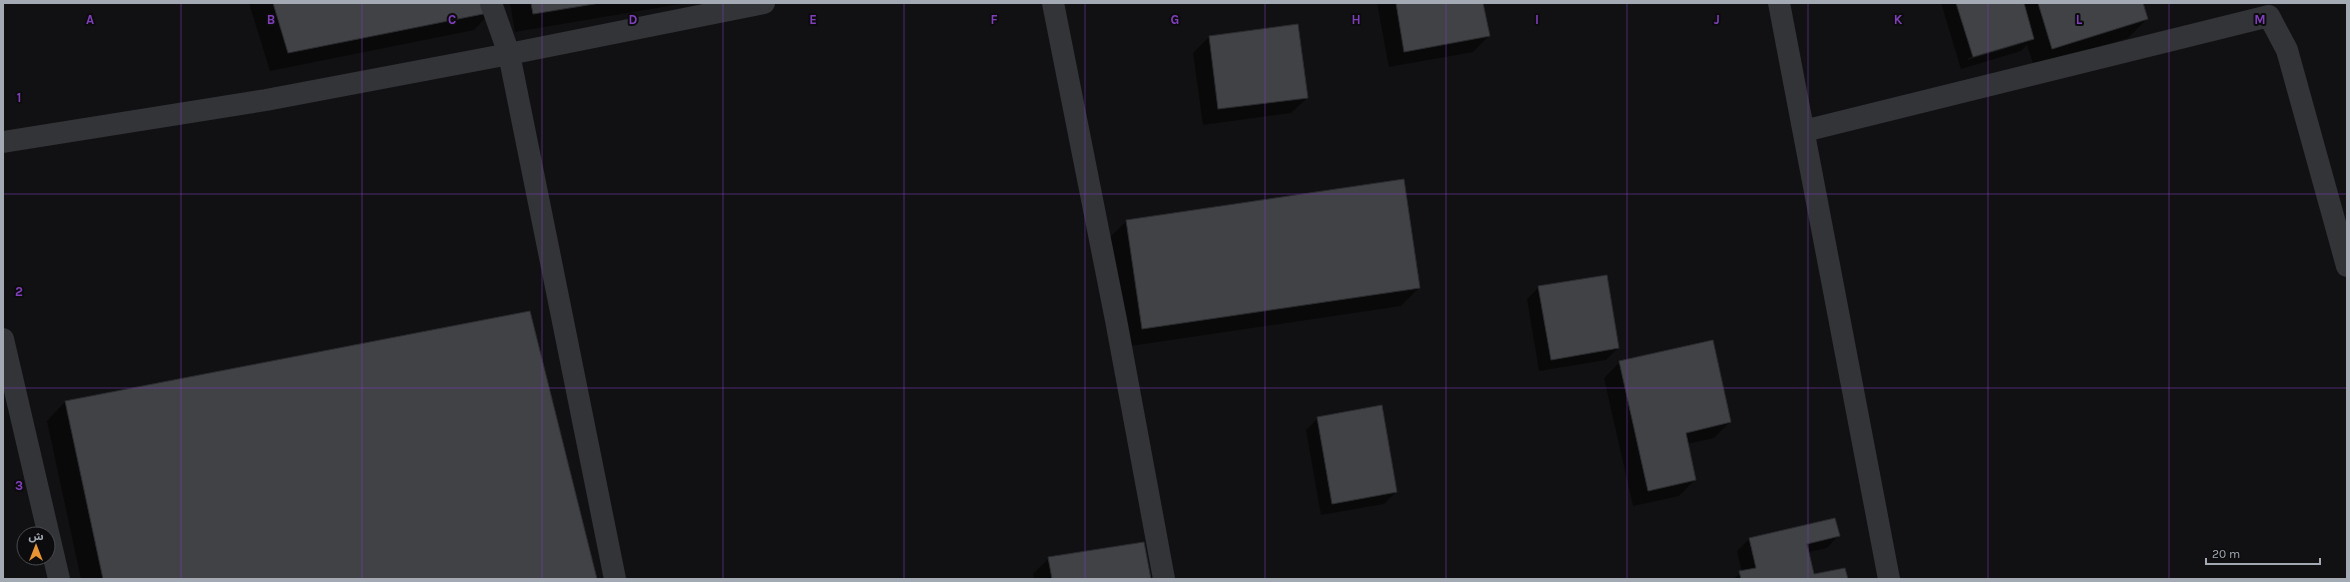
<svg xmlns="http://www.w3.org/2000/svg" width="2350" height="582" viewBox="0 0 2350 582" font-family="Karla,'Noto Sans Arabic',sans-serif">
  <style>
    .shadow { fill: #0007; fill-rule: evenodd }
    .building { fill: #404246; stroke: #2b2c2f }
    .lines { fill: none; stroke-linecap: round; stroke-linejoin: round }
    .minor { stroke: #323437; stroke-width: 22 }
    .grid { fill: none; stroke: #813fbd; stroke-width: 1; stroke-opacity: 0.55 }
    .grid-label { font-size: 13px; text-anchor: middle; font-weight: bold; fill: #813fbd; stroke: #0c0c0e; stroke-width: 4; stroke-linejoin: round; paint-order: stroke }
  </style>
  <rect width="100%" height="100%" fill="#111113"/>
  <!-- shadow -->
  <path class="shadow" d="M249 3H490L492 11 474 30 270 71Z
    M510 3H686L515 32Z
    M1377 3H1482L1489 36 1473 52 1389 67Z
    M1941 3H2142L2147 19 2128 38 2034 67 2027 45 2021 51 1961 69ZM2020 42V44L1968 60V58Z
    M1297 25 1307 98 1291 113 1203 125 1193 53 1209 37Z
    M1127 221 1419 288 1401 306 1124 347 1108 239Z
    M1539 287 1618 348 1606 360 1539 371 1527 299Z
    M1620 362 1730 422 1714 438 1687 444 1695 480 1679 496 1633 506 1604 378Z
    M65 402 596 579H81L47 421Z
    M1318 418 1396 492 1384 504 1321 515 1306 430Z
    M1834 519 1838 536 1827 548 1808 552 1813 576 1847 579H1733L1742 572 1737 551 1749 539Z
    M1049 558 1150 579H1034L1033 574Z"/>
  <!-- building -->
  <path class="building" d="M273 3H491L493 12 288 53Z
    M531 3H600L533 14Z
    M1396 3H1483L1490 36 1404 52Z
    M1956 3H2024L2034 39 1973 57Z
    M2038 3H2143L2148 19 2052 49Z
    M1298 24 1308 98 1218 109 1209 36Z
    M1404 179 1420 288 1142 329 1126 220Z
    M1607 275 1619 348 1551 360 1538 286Z
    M530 311 597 579H103L65 401Z
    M1713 340 1731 422 1686 433 1696 480 1648 491 1619 361Z
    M1382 405 1397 492 1332 504 1317 417Z
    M1835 518 1840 536 1807 544 1814 574 1845 568 1848 579H1741L1739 571 1756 568 1749 538Z
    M1144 542 1151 579H1052L1048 557Z"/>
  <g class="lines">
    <!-- minor -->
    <path class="minor" d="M491 3 509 54 764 3
      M1053 3 1116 320 1164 579
      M1779 3 1889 579
      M1804 131 2269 16 2287 50 2347 266
      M3 142 266 100 509 54 615 579
      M3 339 59 579"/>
  </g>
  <!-- grid -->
  <path class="grid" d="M181 3V579M362 3V579M542 3V579M723 3V579M904 3V579M1085 3V579M1265 3V579M1446 3V579M1627 3V579M1808 3V579M1988 3V579M2169 3V579M3 194H2347M3 388H2347"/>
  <g class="grid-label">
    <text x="90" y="24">A</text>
    <text x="271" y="24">B</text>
    <text x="452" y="24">C</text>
    <text x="633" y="24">D</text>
    <text x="813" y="24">E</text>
    <text x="994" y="24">F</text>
    <text x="1175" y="24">G</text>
    <text x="1356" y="24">H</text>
    <text x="1537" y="24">I</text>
    <text x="1717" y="24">J</text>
    <text x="1898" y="24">K</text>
    <text x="2079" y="24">L</text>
    <text x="2260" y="24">M</text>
    <text x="19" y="102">1</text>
    <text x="19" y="296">2</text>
    <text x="19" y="490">3</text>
  </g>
  <!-- border -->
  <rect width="2350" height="582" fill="none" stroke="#a3aab3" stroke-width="8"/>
  <!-- north arrow -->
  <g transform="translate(36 546)"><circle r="19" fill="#0c0c0e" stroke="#484b50"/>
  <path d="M0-3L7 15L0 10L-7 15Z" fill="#e89434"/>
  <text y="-6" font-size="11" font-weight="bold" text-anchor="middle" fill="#a3aab3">ش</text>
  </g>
  <!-- scale -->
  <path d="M2206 558v6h114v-6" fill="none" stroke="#a3aab3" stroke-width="2"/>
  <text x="2212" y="558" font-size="12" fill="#a3aab3" stroke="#0c0c0e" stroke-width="3" paint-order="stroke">20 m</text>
</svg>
